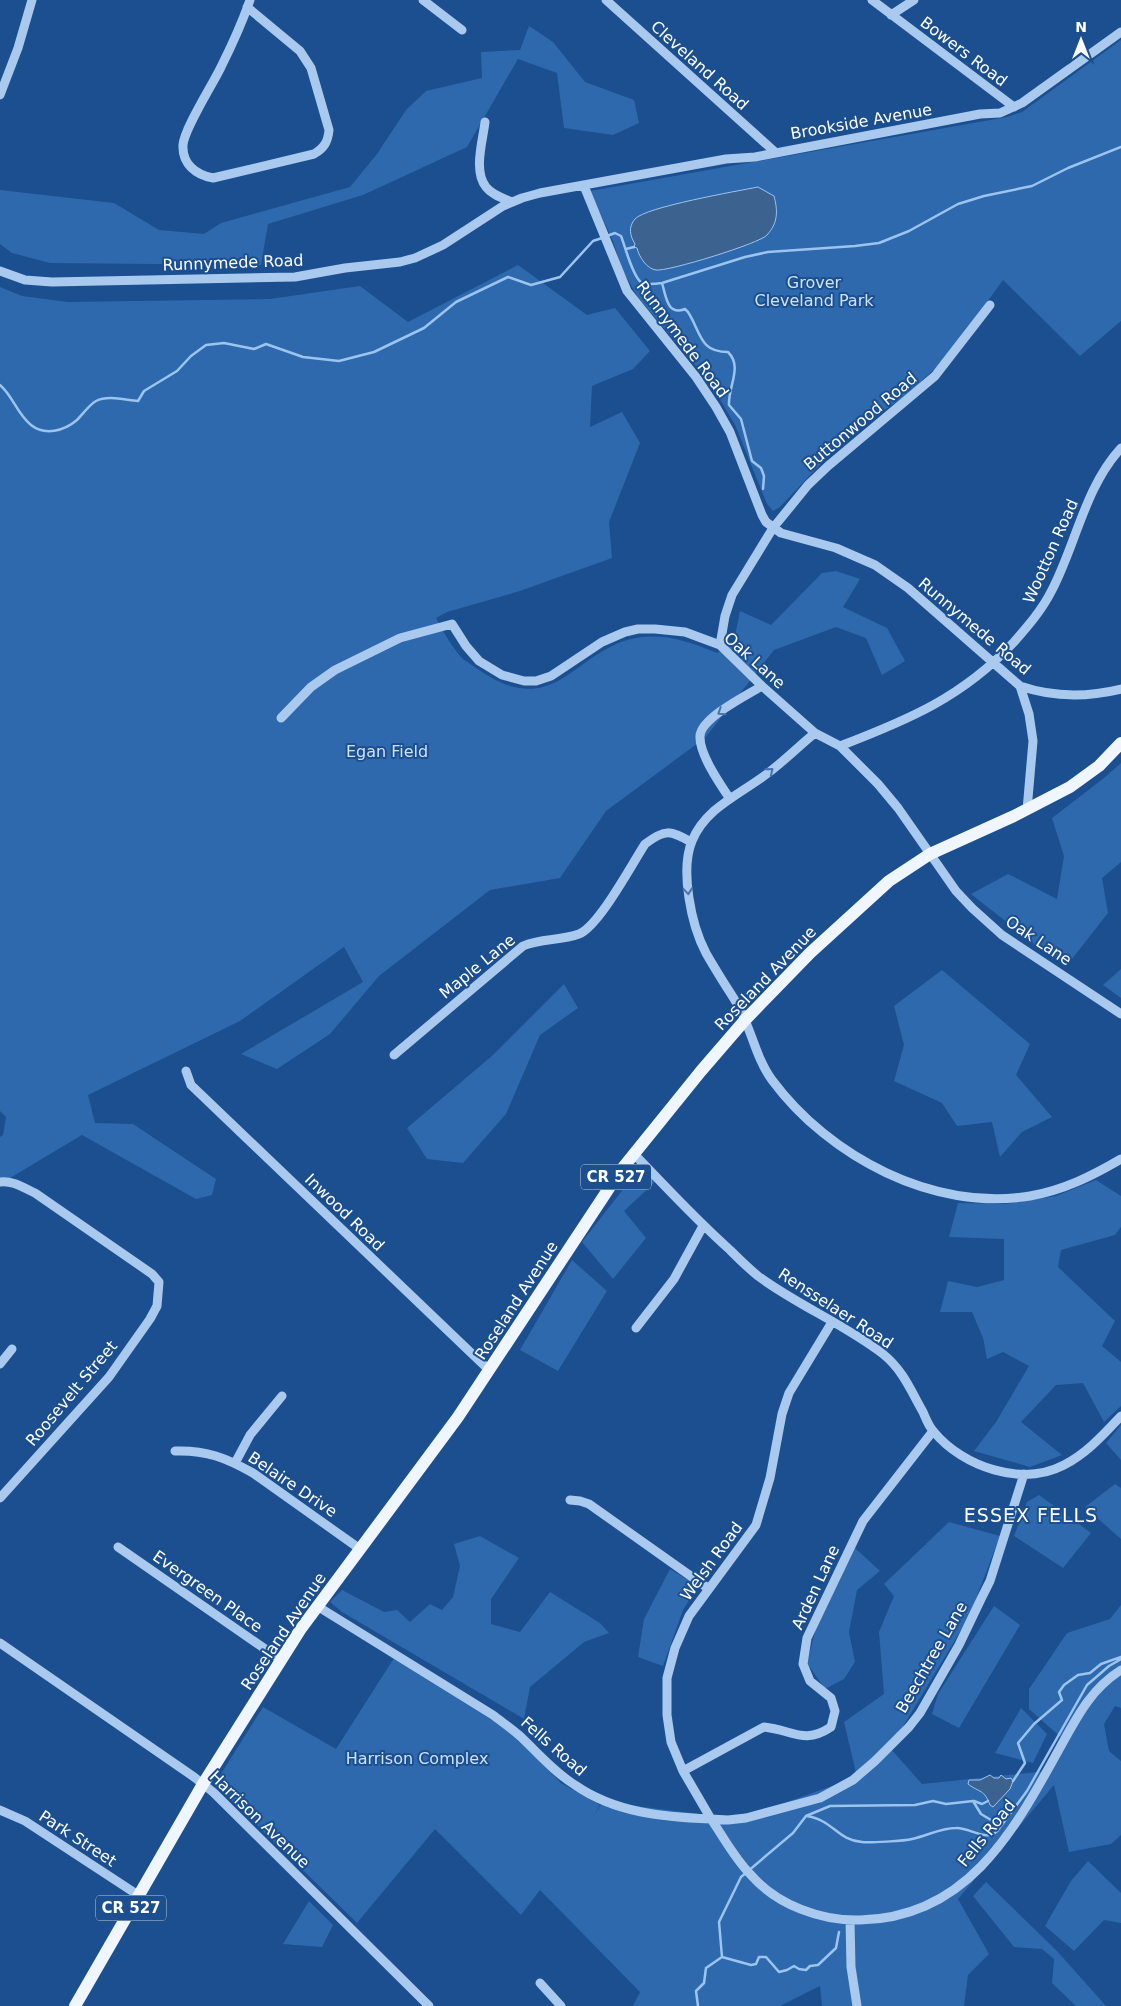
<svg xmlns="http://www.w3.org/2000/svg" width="1121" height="2006" viewBox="0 0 1121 2006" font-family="'DejaVu Sans',sans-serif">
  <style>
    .green { fill: #2e69ad }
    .water { fill: #3c6290; stroke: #9cc4f0 }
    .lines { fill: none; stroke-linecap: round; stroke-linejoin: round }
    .stream { stroke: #9cc4f0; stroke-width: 2.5 }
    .minor { stroke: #a9c9ee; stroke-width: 9 }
    .major { stroke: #f0f6ff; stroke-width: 12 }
    .oneway { stroke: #4674ac }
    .labels { text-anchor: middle; stroke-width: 4; stroke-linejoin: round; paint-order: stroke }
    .shield { fill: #1b4f8f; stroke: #bbcadd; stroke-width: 1 }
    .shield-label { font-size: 15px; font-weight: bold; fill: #fff }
    .street-label { font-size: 16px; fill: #fff; stroke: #1b4f8f }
    .park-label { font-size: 16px; fill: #cfe3fa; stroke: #1b4f8f }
    .quarter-label { font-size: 19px; letter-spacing: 1px; fill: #fff; stroke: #1b4f8f }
  </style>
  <rect width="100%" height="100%" fill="#1b4f8f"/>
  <!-- green -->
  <path class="green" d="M529 26 553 42 585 82 634 100 639 123 613 135 564 128 557 73 518 59 467 147 363 195 268 224 261 265 50 263 12 253 0 244V190L114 203 159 230 204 234 221 223 350 187 377 154 406 110 426 91 482 78 481 52 520 50Z
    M1121 40V321L1080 356 1003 280 948 356 908 394 849 434 780 507 773 511 767 504 735 425 711 384 637 296 622 269 613 241 590 191 1007 117 1022 112Z
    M518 265 587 315 615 308 650 351 633 369 592 386 590 427 622 412 640 443 609 522 612 558 520 591 447 612 436 618C442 630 454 650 463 659 468 663 474 666 479 670 507 689 532 697 563 678 587 663 607 643 636 638 665 633 690 642 717 653L734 641 740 611 771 625 822 573 836 571 860 579 843 607 887 628 905 661 882 675 866 638 836 627 774 650 705 738 606 811 560 878 490 890 379 976 330 1034 277 1069 241 1054 363 982 344 947 240 1021 88 1095 95 1123 133 1124 216 1179 212 1195 196 1199 82 1135 0 1184V1137L3 1135 6 1117 0 1111V287L22 296 68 302 270 299 360 286 408 322Z
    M1121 763V862L1102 878 1108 913 1068 964 1042 950 971 894 1008 874 1057 899 1064 856 1052 818 1104 778Z
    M1121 969V998L1103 985Z
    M942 970 1030 1044 1016 1075 1052 1117 1022 1132 1000 1157 992 1122 957 1126 942 1103 894 1081 904 1045 894 1006Z
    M564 984 578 1008 540 1035 506 1114 463 1163 427 1159 407 1128 493 1055Z
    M642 1165 656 1181 624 1211 646 1238 613 1279 582 1242Z
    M1096 1180 1121 1196V1227L1115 1235 1061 1250 1058 1267 1115 1321 1102 1346 1121 1362V1406L1104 1422 1083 1383 1056 1385 1021 1422 1062 1455 1030 1467 974 1451 996 1422 1029 1366 1003 1352 987 1359 983 1338 972 1312H940L948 1281 977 1287 1004 1280V1239L949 1237 958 1203 1005 1204 1056 1196Z
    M572 1260 607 1291 558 1371 520 1350Z
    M1121 1425V1460L1106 1443Z
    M1115 1484 1121 1488V1539L1085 1507Z
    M1039 1495 1091 1533 1063 1568 1014 1536 1027 1502Z
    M949 1522 1000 1536 969 1617 890 1748 922 1784 1048 1771 1065 1741 1029 1709V1689L1067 1633 1110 1619 1121 1605V1708L1115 1706 1104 1724 1109 1751 1121 1761V1835L1111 1844 1069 1852 1054 1785 958 1899 989 1954 968 1975 964 2006H822L820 1986 780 2006H633L640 1992 540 1890 521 1915 435 1829 357 1923 217 1786 219 1777 263 1707 336 1749 394 1658 492 1718 515 1736 561 1783 600 1805 593 1816 603 1802 740 1819 857 1777 844 1722 884 1694 879 1632 894 1596 884 1584Z
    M480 1536 519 1558 491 1599V1624L520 1632 550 1592 600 1623 609 1633 584 1642 530 1687 524 1719 342 1612 330 1602 342 1590 384 1612 397 1610 410 1622 430 1604 442 1610 453 1597 460 1566 454 1544Z
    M855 1548 880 1571 857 1590 849 1632 855 1662 844 1679 825 1689 807 1663 818 1620Z
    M670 1569 698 1586 683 1610 663 1666 638 1657 644 1619Z
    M994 1606 1020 1625 959 1728 932 1714 938 1694Z
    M1021 1708 1047 1734 1033 1763 995 1753Z
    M1088 1861 1121 1893V1923L1104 1920 1074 1951 1045 1926 1071 1881Z
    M986 1882 1057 1951 1106 2006H1076L1052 1983 1054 1959 1042 1949 1014 1947 973 1896Z
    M309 1901 333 1925 322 1947 283 1944Z"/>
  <!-- water -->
  <path class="water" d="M758 187 774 196C778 211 778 223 767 235 761 243 667 272 656 270 647 269 639 257 637 248L634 247 635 244C630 236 628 227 635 219 645 207 738 191 758 187Z
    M990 1775 994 1778H999L1001 1775 1006 1779 1011 1778 1013 1781 1010 1789 993 1807 990 1805C984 1789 980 1793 968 1784L969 1780H980Z"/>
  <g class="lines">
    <!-- stream -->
    <path class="stream" d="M607 236 615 233 621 236C625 246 633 278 642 283 648 285 655 284 662 283L745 257 768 252 855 246 879 243 909 231 958 204 984 196 1032 186 1068 168 1121 147
      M626 249 634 247
      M662 283C666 296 667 316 685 309L688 312C701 332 699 352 728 352 743 367 728 386 729 405L741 419 752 461 761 468 764 476 763 489
      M0 385C13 396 17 414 31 425 45 436 64 431 77 420 83 414 89 405 96 401 108 395 125 400 138 401L144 391 177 371 191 356 206 345 224 343 254 349 266 344 303 357 339 361 374 352 424 328 456 302 508 277 531 285 560 277 593 241 602 238
      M1013 1781 1025 1763 1018 1743 1034 1724 1062 1700 1059 1692 1064 1685 1078 1675 1090 1673 1101 1664 1121 1657
      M974 1801 982 1804 988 1801
      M807 1816C812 1817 817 1818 822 1821 837 1829 842 1840 862 1842 868 1843 905 1841 912 1839 927 1836 940 1828 956 1828 971 1827 990 1846 1001 1826
      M722 1957 751 1965 756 1964 759 1957H766L779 1972 787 1970 794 1966 799 1969 806 1970 810 1966 818 1965 836 1948 839 1932
      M698 2006 696 1991 704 1983 706 1968 722 1957 719 1922 741 1877 793 1833 806 1816 830 1806 915 1805 933 1801 946 1804 973 1801 981 1814 1001 1826 1027 1791 1087 1685 1109 1666 1121 1659"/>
    <!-- minor -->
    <path class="minor" d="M423 0 462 30
      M606 0 775 152
      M872 0 1014 107
      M247 7 300 51 311 68 329 130C328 142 324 148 314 154L213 178C196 175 182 164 183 145 184 129 213 84 221 67 232 45 242 23 250 0
      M891 15 914 0
      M0 95 18 48 32 0
      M485 122C483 140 473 171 486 187 492 195 503 198 512 202
      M584 186 627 291 696 377 716 407 730 432 762 515 766 522 781 533 836 548 875 565 908 588 1020 686C1052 697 1088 697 1121 689
      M0 271 25 280 52 282 295 277 345 268 400 262 415 258 443 245 503 206 522 198 540 193 726 159 755 157 980 114 1000 113 1022 103 1121 32
      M720 645 725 616 732 595 773 528 808 485 828 466 935 376 990 305
      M1020 686 1029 714 1033 741 1027 810
      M281 718 311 687 335 670 400 638 452 624 466 646 479 661 502 675 524 681H536L551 676 602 642 625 632 638 629H655L685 632 720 645 762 686 815 733 840 746 878 784 898 808 956 891 972 908 1002 935 1121 1014
      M815 733C799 746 784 761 768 773 741 794 706 807 692 841 680 870 691 925 706 953 715 969 726 986 736 1002 751 1026 755 1057 772 1080 829 1157 934 1212 1030 1196 1064 1190 1092 1176 1121 1159
      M840 746C908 720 963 697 1014 642 1028 626 1042 610 1052 590 1076 544 1085 487 1121 448
      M730 799C720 784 699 754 700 736 701 718 747 695 762 686
      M394 1055 523 946C541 938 560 941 579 934 599 926 632 864 645 844 665 829 670 830 691 842
      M186 1071 191 1085 489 1370
      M634 1154C665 1186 696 1220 730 1250 739 1259 748 1268 758 1276 797 1305 844 1324 883 1354 903 1370 911 1391 923 1412 926 1419 929 1427 934 1432 963 1467 1022 1487 1064 1465 1087 1453 1103 1435 1121 1416
      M0 1182C12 1180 24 1188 35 1193L152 1274 159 1282 157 1306 150 1319 109 1377 0 1498
      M832 1322 789 1393 782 1414 770 1478 756 1525 689 1616 675 1648 667 1678V1715L671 1742 683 1771 711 1819 728 1820 746 1818 820 1798 853 1780 875 1761 909 1727 920 1713 959 1645 981 1599 990 1581 1024 1474
      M636 1328 674 1279 703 1226
      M0 1364 12 1349
      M175 1451C207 1450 226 1458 253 1473L360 1549
      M235 1463 250 1435 282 1396
      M570 1500 580 1501 589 1504 709 1589
      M118 1547 281 1660
      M317 1606 493 1715C502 1722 512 1729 520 1736 538 1753 554 1772 575 1785 615 1813 664 1817 711 1819 724 1838 735 1859 751 1875 777 1905 821 1921 860 1920 965 1918 1012 1835 1057 1753 1075 1721 1089 1690 1121 1670
      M0 1643 194 1777 213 1792 429 2006
      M683 1771 764 1727C793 1730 804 1745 831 1727L835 1711 831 1698 810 1681 803 1664 807 1638 863 1521 933 1431
      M0 1810 25 1821 138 1895
      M850 1920 851 1967 857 2006
      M540 1983 561 2006"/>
    <!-- major -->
    <path class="major" d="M75 2006 203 1784 300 1630 458 1417 621 1170 701 1071 745 1020 810 953 889 881 930 854 1014 816 1070 787 1099 766 1121 743"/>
  </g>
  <!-- one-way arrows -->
  <defs><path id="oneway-chevron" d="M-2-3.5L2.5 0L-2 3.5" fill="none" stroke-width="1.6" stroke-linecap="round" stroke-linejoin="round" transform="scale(1.25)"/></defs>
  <g class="oneway">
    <use href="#oneway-chevron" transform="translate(721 712) rotate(147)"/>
    <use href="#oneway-chevron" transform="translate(770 771) rotate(-39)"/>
    <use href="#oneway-chevron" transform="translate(688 891) rotate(85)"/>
  </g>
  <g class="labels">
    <!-- shield labels -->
    <g class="shield">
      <rect x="581" y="1164.5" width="70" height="25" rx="4"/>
      <rect x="96" y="1895.5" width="70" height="25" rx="4"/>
    </g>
    <g class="shield-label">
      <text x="616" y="1182">CR 527</text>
      <text x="131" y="1913">CR 527</text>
    </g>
    <!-- street labels -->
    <g class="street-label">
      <text transform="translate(964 51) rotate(37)" y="6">Bowers Road</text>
      <text transform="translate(700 65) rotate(42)" y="6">Cleveland Road</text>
      <text transform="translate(861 121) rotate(-10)" y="6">Brookside Avenue</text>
      <text transform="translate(233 262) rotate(-2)" y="6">Runnymede Road</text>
      <text transform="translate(683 339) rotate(53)" y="6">Runnymede Road</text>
      <text transform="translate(860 421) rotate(-40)" y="6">Buttonwood Road</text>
      <text transform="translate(1050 551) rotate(-66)" y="6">Wootton Road</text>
      <text transform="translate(975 626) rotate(40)" y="6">Runnymede Road</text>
      <text transform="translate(755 660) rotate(42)" y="6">Oak Lane</text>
      <text transform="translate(1039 940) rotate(34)" y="6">Oak Lane</text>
      <text transform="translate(477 966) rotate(-39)" y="6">Maple Lane</text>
      <text transform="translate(765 978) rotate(-46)" y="6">Roseland Avenue</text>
      <text transform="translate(345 1212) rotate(44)" y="6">Inwood Road</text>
      <text transform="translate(516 1300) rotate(-57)" y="6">Roseland Avenue</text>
      <text transform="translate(836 1308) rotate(33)" y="6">Rensselaer Road</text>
      <text transform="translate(71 1393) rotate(-50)" y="6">Roosevelt Street</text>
      <text transform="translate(293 1484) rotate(34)" y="6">Belaire Drive</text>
      <text transform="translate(711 1561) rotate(-54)" y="6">Welsh Road</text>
      <text transform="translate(815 1587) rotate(-65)" y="6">Arden Lane</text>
      <text transform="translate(208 1591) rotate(35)" y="6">Evergreen Place</text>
      <text transform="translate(283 1631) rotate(-56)" y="6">Roseland Avenue</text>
      <text transform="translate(931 1657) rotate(-60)" y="6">Beechtree Lane</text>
      <text transform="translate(554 1746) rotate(41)" y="6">Fells Road</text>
      <text transform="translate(260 1819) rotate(44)" y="6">Harrison Avenue</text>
      <text transform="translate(986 1833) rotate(-51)" y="6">Fells Road</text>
      <text transform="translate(78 1838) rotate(33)" y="6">Park Street</text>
    </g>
    <!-- park labels -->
    <g class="park-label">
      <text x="814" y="288">Grover<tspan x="814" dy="18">Cleveland Park</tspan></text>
      <text x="387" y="757">Egan Field</text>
      <text x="417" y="1764">Harrison Complex</text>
    </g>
    <!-- quarter labels -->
    <g class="quarter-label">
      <text x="1031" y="1522">ESSEX FELLS</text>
    </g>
  </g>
  <!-- north arrow -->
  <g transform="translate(1081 40)" stroke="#1b4f8f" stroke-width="4" paint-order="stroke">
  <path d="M0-4L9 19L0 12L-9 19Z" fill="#ffffff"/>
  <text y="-8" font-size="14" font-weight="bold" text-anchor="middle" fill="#ffffff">N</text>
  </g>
</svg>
